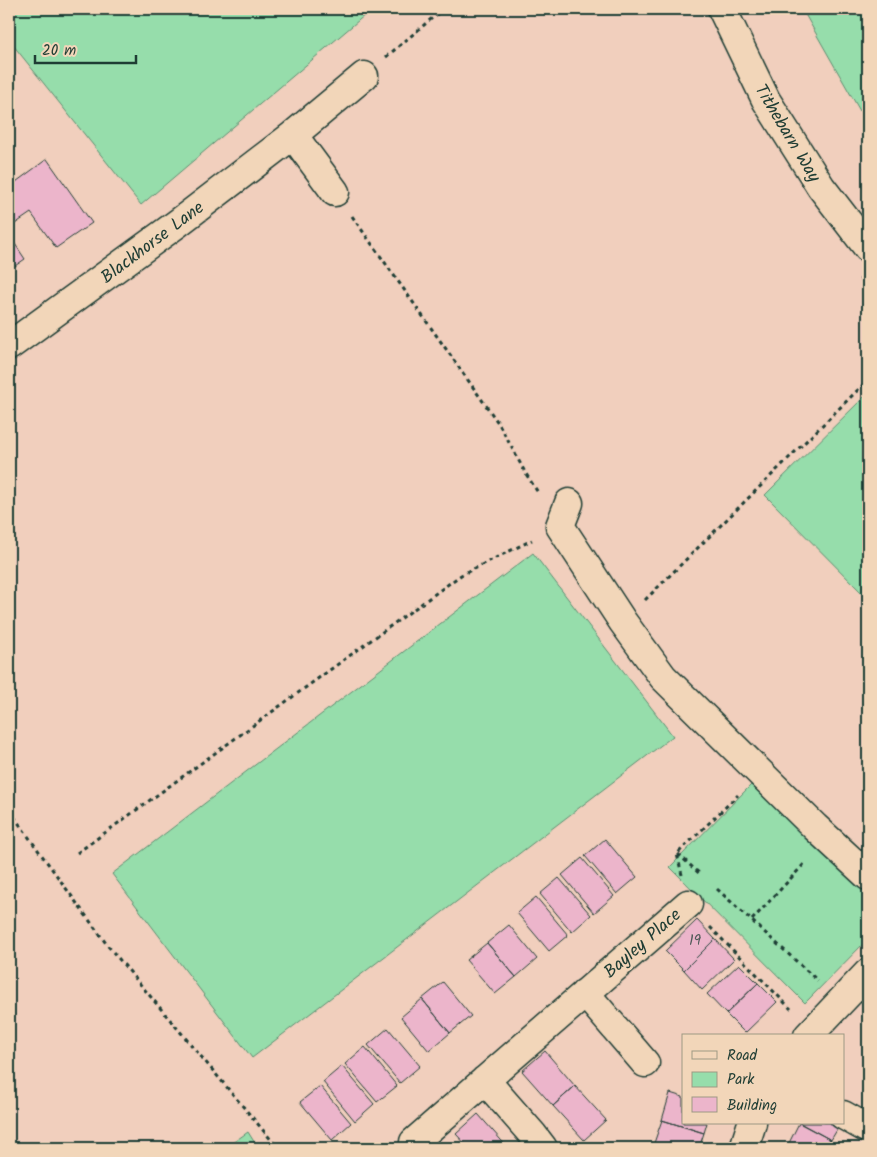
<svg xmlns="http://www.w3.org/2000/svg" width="877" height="1157" viewBox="0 0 877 1157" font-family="Kalam,sans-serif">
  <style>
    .green { fill: #96ddab; stroke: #5a8d70 }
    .building { fill: #ecb5cb; stroke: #1f3d34 }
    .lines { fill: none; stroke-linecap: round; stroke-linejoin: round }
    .minor-casing { stroke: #1f3d34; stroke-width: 31 }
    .path { stroke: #1f3d34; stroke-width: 3; stroke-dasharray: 4 4; stroke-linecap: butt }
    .minor { stroke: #f2d6b9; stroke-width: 28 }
    .labels { text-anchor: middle; stroke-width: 5; stroke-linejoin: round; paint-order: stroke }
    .number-label { font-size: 15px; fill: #525b5a }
    .street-label { font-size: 18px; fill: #1f3d34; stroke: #f2d6b9 }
  </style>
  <rect width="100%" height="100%" fill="#f1cfbd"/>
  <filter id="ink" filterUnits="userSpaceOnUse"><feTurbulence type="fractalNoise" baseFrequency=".02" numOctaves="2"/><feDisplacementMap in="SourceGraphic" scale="10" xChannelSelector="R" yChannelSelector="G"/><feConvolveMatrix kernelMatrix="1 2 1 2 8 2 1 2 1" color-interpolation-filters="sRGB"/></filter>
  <g filter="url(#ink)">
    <!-- green -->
    <path class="green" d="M9 9H372L141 205 9 40Z
      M802 9H868V125Z
      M868 393V599L765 495Z
      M533 553 673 736 252 1058 112 874Z
      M751 785 868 894V939L805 1003 670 867Z
      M248 1132 258 1148H225Z"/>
    <!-- building -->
    <path class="building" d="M47 159 92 223 56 248 31 213 9 228V187Z
      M9 235 25 259 9 270Z
      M605 839 637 877 617 894 585 856Z
      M582 858 614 896 594 913 562 875Z
      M559 878 591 915 572 932 540 894Z
      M536 897 568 935 549 951 517 913Z
      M697 920 715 939 684 970 665 951Z
      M509 925 537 959 516 977 487 943Z
      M715 939 734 959 702 990 684 970Z
      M487 943 516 977 495 994 466 960Z
      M739 964 758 983 726 1014 707 994Z
      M443 982 471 1016 450 1033 422 999Z
      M758 983 777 1002 745 1033 726 1014Z
      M422 999 450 1033 429 1051 401 1017Z
      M388 1028 420 1066 400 1083 368 1045Z
      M365 1047 397 1086 377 1102 345 1064Z
      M545 1051 575 1086 553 1106 522 1071Z
      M342 1066 374 1104 355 1121 323 1082Z
      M320 1086 351 1123 332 1140 300 1102Z
      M575 1086 606 1120 584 1140 553 1106Z
      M670 1093 683 1097V1123H707L704 1133 662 1120Z
      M478 1114 508 1148H469L456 1134Z
      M662 1120 704 1133 699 1148H660L653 1146Z
      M799 1123 831 1140 827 1148H800L789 1143Z
      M800 1123H841L831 1140Z
      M789 1143 800 1148H786Z"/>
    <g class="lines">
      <defs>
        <path id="minor" d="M722 9 766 100 821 187 868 248
          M293 135 335 192
          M9 346 178 223 293 135 364 76
          M569 503 560 526 623 622 663 677 815 827 868 876
          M585 993 645 1063
          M808 1036 868 973
          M485 1080 533 1135 543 1148
          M843 1115 868 1129
          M414 1142 688 904
          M744 1148 752 1123"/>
      </defs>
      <!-- minor casing -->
      <use href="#minor" class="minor-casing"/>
      <!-- path -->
      <path class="path" d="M386 57 443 9
        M352 216 499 424 526 474 539 494
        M860 278 868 289
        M645 600 868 380
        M9 810 108 946 278 1148
        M77 853 461 575 532 540
        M678 854 701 875
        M682 875 677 854 738 795
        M717 889 818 981
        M752 920 806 862
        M710 927 791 1009"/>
      <!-- minor -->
      <use href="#minor" class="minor"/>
    </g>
  </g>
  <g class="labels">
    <!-- number labels -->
    <g class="number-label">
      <text x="695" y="945">19</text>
    </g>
    <!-- street labels -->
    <g class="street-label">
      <text transform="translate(788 133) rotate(59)" y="6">Tithebarn Way</text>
      <text transform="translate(152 242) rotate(-37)" y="6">Blackhorse Lane</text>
      <text transform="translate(642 943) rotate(-41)" y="6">Bayley Place</text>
    </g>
  </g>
  <!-- margin -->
  <rect width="877" height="1157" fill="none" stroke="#f2d6b9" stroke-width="30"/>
  <rect x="15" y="15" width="847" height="1127" fill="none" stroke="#1f3d34" stroke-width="2" filter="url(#ink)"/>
  <!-- legend -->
  <rect x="682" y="1034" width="162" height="90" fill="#f2d6b9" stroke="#9e9984"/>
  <rect x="692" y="1051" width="25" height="8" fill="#f2d6b9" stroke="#9e9984"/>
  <text x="727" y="1060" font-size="15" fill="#1f3d34">Road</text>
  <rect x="692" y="1072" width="25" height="15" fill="#96ddab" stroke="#9e9984"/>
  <text x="727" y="1084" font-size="15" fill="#1f3d34">Park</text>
  <rect x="692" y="1097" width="25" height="15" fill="#ecb5cb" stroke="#9e9984"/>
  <text x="727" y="1110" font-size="15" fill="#1f3d34">Building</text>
  <!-- scale -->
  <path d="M35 55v8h101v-8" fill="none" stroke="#1f3d34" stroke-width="2.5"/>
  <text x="42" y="55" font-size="15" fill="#1f3d34" stroke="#f2d6b9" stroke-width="4" paint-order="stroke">20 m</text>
</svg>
